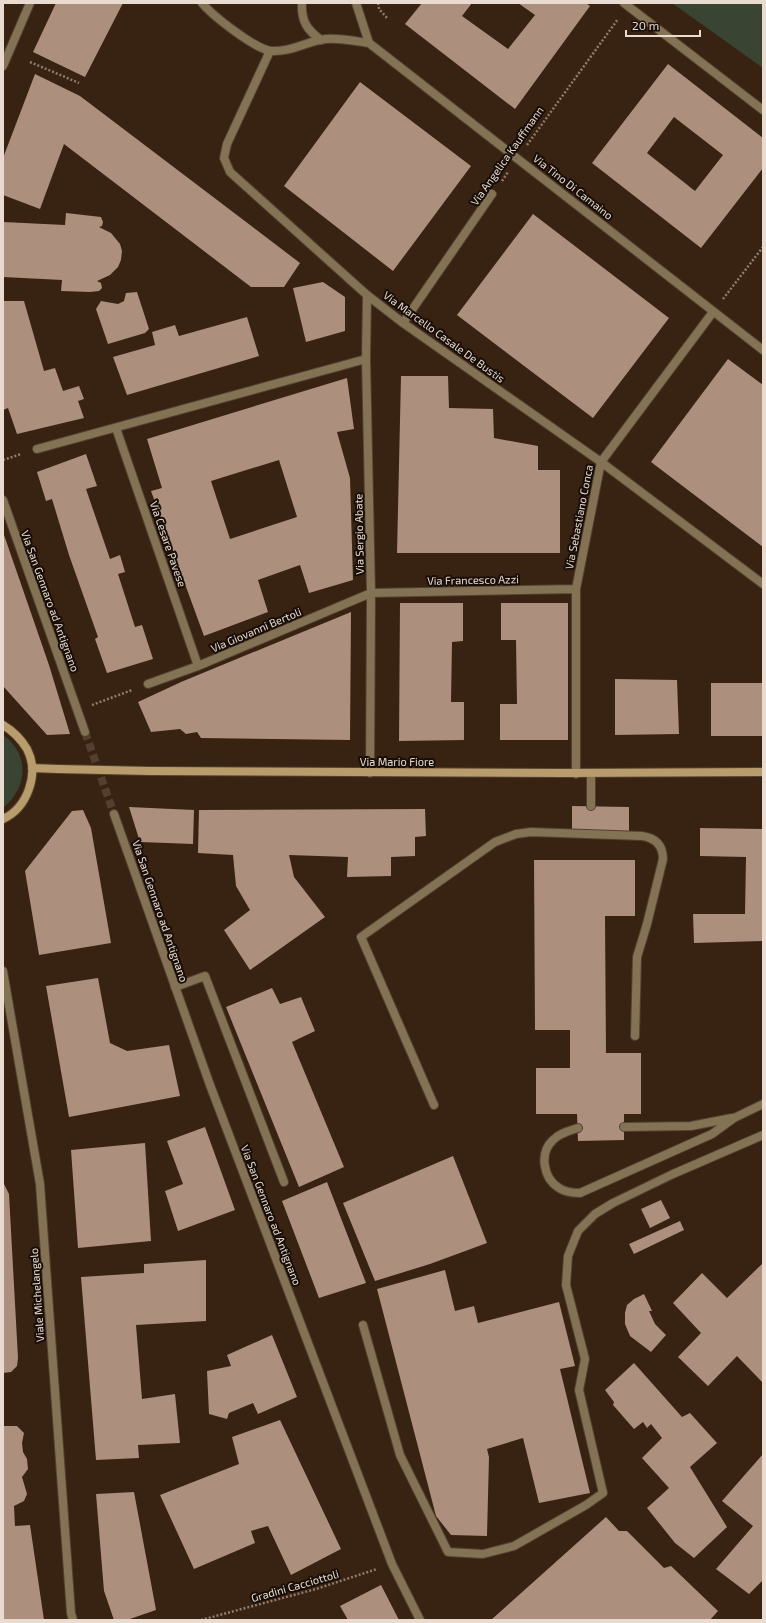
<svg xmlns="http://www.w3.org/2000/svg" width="766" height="1623" viewBox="0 0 766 1623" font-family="'Exo 2',sans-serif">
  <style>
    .green { fill: #394433 }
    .building { fill: #ac8f7d; fill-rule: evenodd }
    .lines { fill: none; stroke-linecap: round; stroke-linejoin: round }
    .street-tunnel { stroke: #533e2f; stroke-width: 8; stroke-dasharray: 8 4; stroke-linecap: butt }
    .lane-casing { stroke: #544031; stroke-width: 10 }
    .street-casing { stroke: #544031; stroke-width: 10 }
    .secondary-casing { stroke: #544031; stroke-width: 10 }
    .path { stroke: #8e7c6f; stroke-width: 2.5; stroke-dasharray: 2 2; stroke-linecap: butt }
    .lane { stroke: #837254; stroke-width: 8 }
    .street { stroke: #837254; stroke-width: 8 }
    .secondary { stroke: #b89c6b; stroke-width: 8 }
    .secondary-bridge-casing { stroke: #544031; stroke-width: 10; stroke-linecap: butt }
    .secondary-bridge { stroke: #b89c6b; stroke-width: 8 }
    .labels { text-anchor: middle; stroke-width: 4; stroke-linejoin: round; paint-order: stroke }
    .street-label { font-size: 11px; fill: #eadbd1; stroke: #180e08 }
  </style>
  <rect width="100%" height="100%" fill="#382212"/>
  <!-- green -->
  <path class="green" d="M672 3H763V68Z
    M3 735C30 754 28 788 3 808Z"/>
  <!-- building -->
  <path class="building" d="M56 3H123L85 77 33 52Z
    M422 3H472L462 16 508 49 535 15 518 3H586L590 6 515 109 405 24Z
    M668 64 763 138V168L701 248 592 163ZM674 117 723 155 695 191 647 153Z
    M35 74 80 96 300 263 284 287H251L64 144 40 209 3 195V158Z
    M360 82 471 166 393 271 284 186Z
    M66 213 101 217 103 222 102 226 99 227 111 233 120 244 122 251 121 260 118 267 110 275 97 281 101 283 102 288 99 291 90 292 61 291 62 280 3 277V222L65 225Z
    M533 214 669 318 593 418 457 315Z
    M323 282 345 297V331L306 342 293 288Z
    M137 292 149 329 145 333 108 344 96 309 101 301 118 304 124 301 126 293Z
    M3 301H24L44 371 55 368 63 391 79 386 84 399 78 401 84 418 17 434 8 408 3 410Z
    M247 317 259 356 127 395 113 357 155 345 152 332 175 325 179 336Z
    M728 359 763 385V547L651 462Z
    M401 376H448L449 408 493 409 494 438 538 446V470H560V553H397Z
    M347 378 354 429 337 432 350 478 353 580 309 593 300 565 258 580 268 612 204 636 151 491 162 488 147 439ZM279 460 297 517 230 539 211 481Z
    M86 454 97 486 86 489 110 559 120 555 125 572 118 574 135 627 142 625 153 659 107 673 95 639 98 637 69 555 52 499 46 501 37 472Z
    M3 532 49 665 70 734 47 735 3 686Z
    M400 603H463V641L452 642 451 702H464V740L399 741Z
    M501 603H568V740H500V704H517L516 640H501Z
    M351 612 350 740 201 738 197 732 186 734 180 729 151 732 138 702 181 682Z
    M615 679 677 680 679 734 615 735Z
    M711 683H763V736H711Z
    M572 806 629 807V833L572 832Z
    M129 807 194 810 193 844 140 842Z
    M425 809 426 836 415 837V856L391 857V876L347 877 348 857 289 855 294 877 325 917 250 970 224 930 250 910 236 886 233 855 198 853 199 810Z
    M83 810 91 828 111 943 39 955 25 871 72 811Z
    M700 828 763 829V941L694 943 693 914H745L746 857 700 856Z
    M534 860H635V916H605L606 1053H641V1114H624V1140L578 1141 577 1114H536V1068H570V1030H535Z
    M98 978 110 1043 127 1051 169 1045 180 1096 69 1117 46 986Z
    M272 988 280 1004 301 997 315 1031 292 1042 344 1167 299 1187 226 1007Z
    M205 1127 235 1210 178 1231 165 1191 183 1184 167 1141Z
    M145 1143 151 1241 78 1248 71 1150Z
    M453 1156 487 1243 430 1264 375 1281 343 1203Z
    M3 1182 9 1194 18 1358 17 1366 11 1372 3 1373Z
    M327 1182 366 1283 319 1298 282 1201Z
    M661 1200 670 1218 650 1228 641 1209Z
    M680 1221 684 1230 634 1254 629 1244Z
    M206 1260V1321L136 1325 142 1399 175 1394 180 1443 138 1445 139 1458 96 1460 81 1277 144 1273V1264Z
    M763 1263V1383L737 1356 708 1386 678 1357 701 1333 673 1303 702 1273 727 1298Z
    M445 1270 455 1311 474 1306 478 1323 559 1302 575 1366 560 1369 590 1493 539 1503 523 1438 487 1449 489 1457 487 1536 451 1535 436 1516 377 1289Z
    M644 1294 652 1311H649L655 1324 666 1335 651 1352 630 1336 625 1324V1313L627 1305 634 1299Z
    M272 1335 297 1397 258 1414 253 1403 229 1413 227 1419 209 1414 207 1371 231 1366 227 1355Z
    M634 1363 682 1417 690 1413 717 1443 690 1467 727 1527 694 1558 675 1543 647 1508 669 1488 642 1458 662 1438 651 1424 647 1428 643 1422 634 1429 613 1405 614 1402 605 1390Z
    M280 1420 341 1549 291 1575 268 1526 251 1531 255 1543 194 1569 160 1495 239 1464 232 1437Z
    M3 1426H17L24 1433 22 1443 23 1452 27 1459 28 1469 22 1477 27 1494 24 1501 14 1506 15 1526 30 1525 44 1620H3Z
    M763 1454V1580L749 1594 716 1569 753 1526 722 1501Z
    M134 1492 156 1610 127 1620H114L104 1591 96 1494Z
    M606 1517 619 1531H627L664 1568 671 1566 718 1611 710 1620H491Z
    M381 1585 399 1620H348L340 1606Z"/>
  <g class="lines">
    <!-- street-tunnel -->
    <path class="street-tunnel" d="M85 732 114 814"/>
    <defs>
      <path id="lane" d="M591 773V806
        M175 987 205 976 284 1182
        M434 1105 361 937 495 842 516 834 531 832 642 836C656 838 663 846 663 859L647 924 637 957 635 1036
        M624 1127 691 1126 732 1118
        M578 1128C569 1131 560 1133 553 1140 539 1153 543 1178 559 1188 565 1192 572 1193 580 1193L712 1134 734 1118 763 1104
        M363 1325 400 1455 448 1552 483 1554 514 1546 586 1505 603 1493 579 1390 585 1359 566 1285 568 1256 578 1231 595 1214 613 1203 673 1174 763 1135"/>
      <path id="street" d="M202 3C213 16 256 50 272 51 292 52 307 41 326 39 340 38 355 41 369 43
        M302 3C301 21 307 30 321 40
        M356 3 369 43
        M624 3 763 110
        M369 43 763 350
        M270 51 227 144 224 158 230 172 367 295 403 323 601 462 763 584
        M3 66 30 3
        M367 295 366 359 371 593 370 773
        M403 323 492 194
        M116 428 198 666
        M37 449 366 359
        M3 500 85 732
        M148 684 198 666 371 593 576 589
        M576 774V589L601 462 713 312
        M114 814 210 1085 392 1564 420 1620
        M3 971 40 1184 71 1613 73 1620"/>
      <path id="secondary" d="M3 725C13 731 21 739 27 749 40 774 27 808 3 819
        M32 768 58 769
        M150 771 564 773 763 772"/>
    </defs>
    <!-- lane casing -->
    <use href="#lane" class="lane-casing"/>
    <!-- street casing -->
    <use href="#street" class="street-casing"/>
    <!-- secondary casing -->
    <use href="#secondary" class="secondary-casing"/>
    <!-- path -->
    <path class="path" d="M378 3 379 9 387 18
      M30 62 79 83
      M527 145 618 19
      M502 181 508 172
      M723 299 763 247
      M3 460 21 454
      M92 705 132 690
      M201 1620 316 1589 377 1569"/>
    <!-- lane -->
    <use href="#lane" class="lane"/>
    <!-- street -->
    <use href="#street" class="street"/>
    <!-- secondary -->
    <use href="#secondary" class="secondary"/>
    <defs>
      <path id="secondary-bridge" d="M58 769 150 771"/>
    </defs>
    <!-- secondary-bridge casing -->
    <use href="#secondary-bridge" class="secondary-bridge-casing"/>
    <!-- secondary-bridge -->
    <use href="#secondary-bridge" class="secondary-bridge"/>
  </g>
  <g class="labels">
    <!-- street labels -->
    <g class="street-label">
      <text transform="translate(507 156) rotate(-55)" y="4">Via Angelica Kauffmann</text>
      <text transform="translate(573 187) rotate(38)" y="4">Via Tino Di Camaino</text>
      <text transform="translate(444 337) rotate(36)" y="4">Via Marcello Casale De Bustis</text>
      <text transform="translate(579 517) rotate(-79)" y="4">Via Sebastiano Conca</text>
      <text transform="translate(359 534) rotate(-91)" y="4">Via Sergio Abate</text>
      <text transform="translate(168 544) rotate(71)" y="4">Via Cesare Pavese</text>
      <text transform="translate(473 580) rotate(-1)" y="4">Via Francesco Azzi</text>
      <text transform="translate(50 601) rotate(70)" y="4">Via San Gennaro ad Antignano</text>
      <text transform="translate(256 630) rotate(-23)" y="4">Via Giovanni Bertoli</text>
      <text x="397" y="766">Via Mario Fiore</text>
      <text transform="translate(160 911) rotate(71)" y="4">Via San Gennaro ad Antignano</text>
      <text transform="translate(271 1215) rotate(69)" y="4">Via San Gennaro ad Antignano</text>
      <text transform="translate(37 1295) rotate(-94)" y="4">Viale Michelangelo</text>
      <text transform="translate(295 1586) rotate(-16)" y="4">Gradini Cacciottoli</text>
    </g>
  </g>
  <!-- border -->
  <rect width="766" height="1623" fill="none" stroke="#eadbd1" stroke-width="8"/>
  <!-- scale -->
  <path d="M626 30v6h74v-6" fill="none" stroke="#eadbd1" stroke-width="2"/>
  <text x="632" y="30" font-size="12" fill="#eadbd1" stroke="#180e08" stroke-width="3" paint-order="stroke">20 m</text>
</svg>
